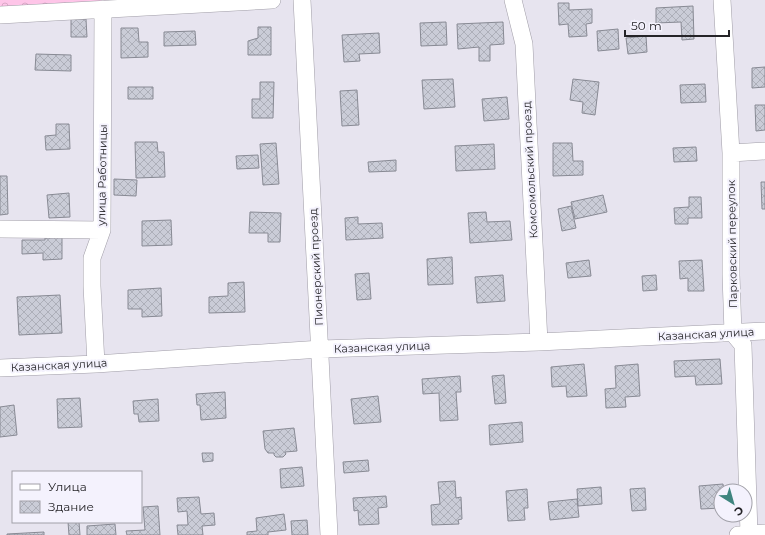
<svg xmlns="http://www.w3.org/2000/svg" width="765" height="535" viewBox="0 0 765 535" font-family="Montserrat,sans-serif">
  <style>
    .forest { fill: url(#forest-crowns) }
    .building { fill: url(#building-cross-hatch); stroke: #888a94 }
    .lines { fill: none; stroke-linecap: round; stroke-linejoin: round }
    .minor-casing { stroke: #a09da7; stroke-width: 18 }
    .minor { stroke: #fff; stroke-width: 17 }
    .labels { text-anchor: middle; stroke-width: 4; stroke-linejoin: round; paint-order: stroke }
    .street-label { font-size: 11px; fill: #252428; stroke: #f4f2fd }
  </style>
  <defs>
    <pattern id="forest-crowns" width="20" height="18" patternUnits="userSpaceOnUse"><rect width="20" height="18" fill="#fec5e8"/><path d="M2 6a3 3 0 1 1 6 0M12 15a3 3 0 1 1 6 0" fill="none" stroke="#daa9c7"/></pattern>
    <pattern id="building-cross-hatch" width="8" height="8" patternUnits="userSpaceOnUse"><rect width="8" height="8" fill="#caccd7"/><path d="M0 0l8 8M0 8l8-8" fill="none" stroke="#adafb9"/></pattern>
  </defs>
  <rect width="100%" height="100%" fill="#e7e4ef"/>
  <!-- forest -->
  <path class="forest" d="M0 0H152L0 7Z"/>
  <!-- building -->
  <path class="building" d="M558 3H569V10L592 9V23L586 24 587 36 569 37 568 24 559 25Z
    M693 6 694 39 682 40 681 22 656 23V8Z
    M71 19H86L87 37H71Z
    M446 22 447 45 421 46 420 23Z
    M503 22 504 44 490 45V61H479V47L458 49 457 24Z
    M258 27H271V55H248V41L258 38Z
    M121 28H138L139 42H148V57L121 58Z
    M618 29 619 49 598 51 597 31Z
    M195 31 196 45 164 46V32Z
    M379 33 380 53 359 54 360 61 344 62 342 35Z
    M646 36 647 52 628 54 626 38Z
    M36 54 71 55V71L35 70Z
    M765 67V87L752 88V68Z
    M453 79 455 107 424 109 422 80Z
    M573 79 599 82 595 115 582 113 583 102 570 100Z
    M260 82H274L273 118H252V99H260Z
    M705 84 706 102 681 103 680 85Z
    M128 87H153V99H128Z
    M357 90 359 125 342 126 340 91Z
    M507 97 509 119 484 121 482 99Z
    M755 105H765V130L756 131Z
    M56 124H69L70 149 46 150 45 136 56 135Z
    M135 142H157L158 152H164L165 177 136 178Z
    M276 143 279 184 263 185 260 144Z
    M553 143H572L573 161H583V175L553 176Z
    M494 144 495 169 456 171 455 146Z
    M696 147 697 161 674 162 673 148Z
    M258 155 259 168 237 169 236 156Z
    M396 160V171L369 172 368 162Z
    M0 176H7L8 214 0 215Z
    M114 179 137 180 136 196 114 195Z
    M761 182H765V209H762Z
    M69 193 70 217 49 218 47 195Z
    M603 195 607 212 575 219 571 202Z
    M689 197H701L702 218H688V224H675L674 208 689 207Z
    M571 206 576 228 562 231 558 209Z
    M250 212 281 213 280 242H268V233H249Z
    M486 212 487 222 510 221 512 240 470 243 468 213Z
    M358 217V224L382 223 383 238 346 240 345 218Z
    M171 220 172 245 142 246V221Z
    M62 237V259L43 260V253L22 254V240H45V238Z
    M452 257 453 284 428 285 427 259Z
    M589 260 591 276 568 278 566 263Z
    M702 260 704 291H688V278L680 279 679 261Z
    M369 273 371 299 357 300 355 274Z
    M503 275 505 301 477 303 475 277Z
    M656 275 657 290 643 291 642 276Z
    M244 282 245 312 209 313V297L228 296V283Z
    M161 288 162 316 142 317V309H128V290Z
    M60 295 62 333 19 335 17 297Z
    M720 359 722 384 696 385 695 376 675 377 674 361Z
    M584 364 587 396 567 397 566 386 552 387 551 367Z
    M638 364 640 396 625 397 626 407 606 408 605 389 616 388 615 366Z
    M504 375 506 403 495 404 492 376Z
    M460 376 461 392H456L458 420 440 421 439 393 423 394 422 379Z
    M225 392 226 418 201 420 200 405H197L196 394Z
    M378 396 381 422 354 424 351 399Z
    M80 398 82 427 58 428 57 399Z
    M158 399 159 421 139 422 138 414H134L133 401Z
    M14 405 17 435 0 437V407Z
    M522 422 523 442 490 445 489 425Z
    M294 428 297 451 285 452 286 454 283 457H276L274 455V453H268L265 449 263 431Z
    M202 453H213V461L203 462Z
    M368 460 369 471 344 473 343 462Z
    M302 467 304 486 281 488 280 469Z
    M455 481 456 498 461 497 462 519 458 520 459 524 432 525 431 505 440 504 438 482Z
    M723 484 724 491H721V508L701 509 699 486Z
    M601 487 602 504 578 506 577 489Z
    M645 488 646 510 632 511 630 489Z
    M527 489 528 508H524L525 520 508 521 506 491Z
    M386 496 387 507 378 508 379 524 359 525 358 510 354 511 353 498Z
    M199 497 201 514 214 513 215 525 202 526 203 535H178L177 525H188L187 511 178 512 177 498Z
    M577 499 579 517 550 520 548 502Z
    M158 506 160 535H127L126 531 145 530 143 507Z
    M284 514 286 530 268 532V535H247V532L257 531 256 518Z
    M307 520 308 535H292L291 521Z
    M68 522H79L80 535H69Z
    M115 524 116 535H87V526Z
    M44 532V535H7V534Z"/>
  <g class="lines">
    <defs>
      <path id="minor" d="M302 0 329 535
        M513 0 524 44 539 342
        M722 0 731 153V275L733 333 743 345 749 534
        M0 15 272 0
        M731 153 765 151
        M0 229 102 230
        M96 364 92 286V258L102 230 103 9
        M0 368 96 364 321 349 539 342 765 331
        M738 535 765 533"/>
    </defs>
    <!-- minor casing -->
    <use href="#minor" class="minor-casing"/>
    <!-- minor -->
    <use href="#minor" class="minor"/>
  </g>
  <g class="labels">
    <!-- street labels -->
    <g class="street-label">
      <text transform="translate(530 170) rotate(-93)" y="4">Комсомольский проезд</text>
      <text transform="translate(102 175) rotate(-89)" y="4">улица Работницы</text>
      <text transform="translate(732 244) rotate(-91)" y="4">Парковский переулок</text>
      <text transform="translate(316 267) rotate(-93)" y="4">Пионерский проезд</text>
      <text transform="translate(706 334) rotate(-3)" y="4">Казанская улица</text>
      <text transform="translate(382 347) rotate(-2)" y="4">Казанская улица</text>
      <text transform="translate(59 365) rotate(-3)" y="4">Казанская улица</text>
    </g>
  </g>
  <!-- legend -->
  <rect x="12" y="471" width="130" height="52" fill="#f4f2fd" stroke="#a1a0a8"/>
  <rect x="20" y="484" width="20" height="6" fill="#ffffff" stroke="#a1a0a8"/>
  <text x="48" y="491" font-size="12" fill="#252428">Улица</text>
  <rect x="20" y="501" width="20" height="12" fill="url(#building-cross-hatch)" stroke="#a1a0a8"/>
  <text x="48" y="511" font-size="12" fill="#252428">Здание</text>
  <!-- north arrow -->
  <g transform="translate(733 503) rotate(143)"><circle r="19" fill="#f4f2fd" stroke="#a1a0a8"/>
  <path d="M0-3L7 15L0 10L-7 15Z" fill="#3f857f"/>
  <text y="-6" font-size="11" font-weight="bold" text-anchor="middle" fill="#252428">С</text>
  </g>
  <!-- scale -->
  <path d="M625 30v6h104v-6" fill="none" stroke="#252428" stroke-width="2"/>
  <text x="631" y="30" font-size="12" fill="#252428" stroke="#f4f2fd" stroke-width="3" paint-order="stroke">50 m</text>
</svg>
